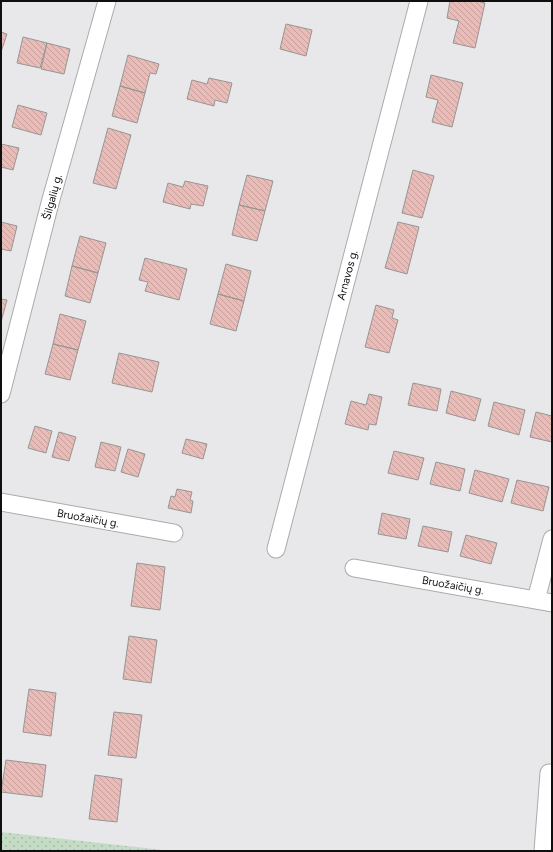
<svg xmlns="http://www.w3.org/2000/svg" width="553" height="852" viewBox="0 0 553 852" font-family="Figtree,sans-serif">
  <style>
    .grass { fill: url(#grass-dots) }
    .building { fill: url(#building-back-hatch); stroke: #979595 }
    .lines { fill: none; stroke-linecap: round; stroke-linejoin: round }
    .street-casing { stroke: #aaabac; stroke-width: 19 }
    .street { stroke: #fff; stroke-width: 17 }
    .labels { text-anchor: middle; stroke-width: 3.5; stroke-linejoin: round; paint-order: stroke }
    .street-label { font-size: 11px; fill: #0f0f10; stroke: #fff }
  </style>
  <defs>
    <pattern id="grass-dots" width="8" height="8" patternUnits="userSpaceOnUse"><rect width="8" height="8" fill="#c4dcc3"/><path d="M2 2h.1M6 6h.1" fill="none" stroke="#a7bca6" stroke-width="1.8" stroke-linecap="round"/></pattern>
    <pattern id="building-back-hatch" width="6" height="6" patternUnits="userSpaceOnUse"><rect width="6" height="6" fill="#e9bcb8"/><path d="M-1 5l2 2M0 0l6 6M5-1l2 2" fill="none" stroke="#c7a09d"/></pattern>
  </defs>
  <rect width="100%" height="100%" fill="#e8e8ea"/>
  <!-- grass -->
  <path class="grass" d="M1 832 172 851H1Z"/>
  <!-- building -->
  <path class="building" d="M450 1H477L485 3 475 48 453 43 459 21 447 18Z
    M286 24 312 30 306 56 280 49Z
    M1 32 7 34 1 52Z
    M23 37 47 43 40 68 17 63Z
    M47 43 70 49 64 74 41 69Z
    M128 55 159 64 156 74 150 73 145 93 120 86Z
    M431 75 463 83 452 127 432 122 438 100 426 97Z
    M209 78 232 83 227 103 215 100 214 106 187 99 192 80 207 84Z
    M120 86 145 93 137 123 112 116Z
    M18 105 47 113 41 135 12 127Z
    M108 128 131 135 116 189 93 183Z
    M1 144 19 148 13 170 1 167Z
    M413 170 434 176 422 218 402 213Z
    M247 175 273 181 265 211 239 205Z
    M185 181 208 186 203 206 191 204 190 209 163 202 168 183 183 187Z
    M239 205 265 211 257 241 232 235Z
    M1 222 17 226 11 251 1 249Z
    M398 222 419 227 407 274 385 268Z
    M80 236 106 243 98 273 72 266Z
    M145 258 187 269 179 300 145 291 148 282 139 280Z
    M226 264 251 271 244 301 218 294Z
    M72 266 98 273 90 303 65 296Z
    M218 294 244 301 236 331 210 324Z
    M1 299 7 300 1 322Z
    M376 305 394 310 392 318 398 320 389 353 365 347Z
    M60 314 86 321 78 350 53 344Z
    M53 344 78 350 70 380 45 374Z
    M119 353 159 362 152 392 112 383Z
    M413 383 441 389 437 411 408 405Z
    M451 391 481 399 475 421 446 413Z
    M369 394 382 397 376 425 369 424 368 430 345 424 351 401 366 405Z
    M494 402 525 410 519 435 488 426Z
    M536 412 552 416V442L530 437Z
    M35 426 52 431 46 453 28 448Z
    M59 432 76 437 69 461 52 457Z
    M186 439 207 444 203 459 182 453Z
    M101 442 121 447 115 471 95 467Z
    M128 449 145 454 138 477 121 472Z
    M394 451 424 458 418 480 388 473Z
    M436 462 465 469 460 491 430 484Z
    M475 470 509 479 502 502 469 493Z
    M517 480 549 487 543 511 511 503Z
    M177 489 192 492 190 500 193 501 191 513 168 508 171 496 175 497Z
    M382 513 410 519 406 539 378 534Z
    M423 526 452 532 448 552 418 546Z
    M466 535 497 543 491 564 460 556Z
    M137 563 165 567 160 610 131 606Z
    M129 636 157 640 151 683 123 679Z
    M29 689 56 693 51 736 23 732Z
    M114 712 142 715 136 758 108 755Z
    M6 760 46 765 42 797 1 792Z
    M95 775 122 779 117 822 89 819Z"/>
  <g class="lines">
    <defs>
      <path id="street" d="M1 394 50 203 107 1
        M1 502 174 533
        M276 549 419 1
        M354 568 552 603
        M536 600 552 539
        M543 851 549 773"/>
    </defs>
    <!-- street casing -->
    <use href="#street" class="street-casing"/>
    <!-- street -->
    <use href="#street" class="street"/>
  </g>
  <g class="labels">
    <!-- street labels -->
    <g class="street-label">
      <text transform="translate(52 197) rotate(-75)" y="4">Šilgalių g.</text>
      <text transform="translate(347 275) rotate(-75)" y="4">Arnavos g.</text>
      <text transform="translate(88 518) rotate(10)" y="4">Bruožaičių g.</text>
      <text transform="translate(453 585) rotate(10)" y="4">Bruožaičių g.</text>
    </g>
  </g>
  <!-- border -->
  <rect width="553" height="852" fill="none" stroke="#0f0f10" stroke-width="4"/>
</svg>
